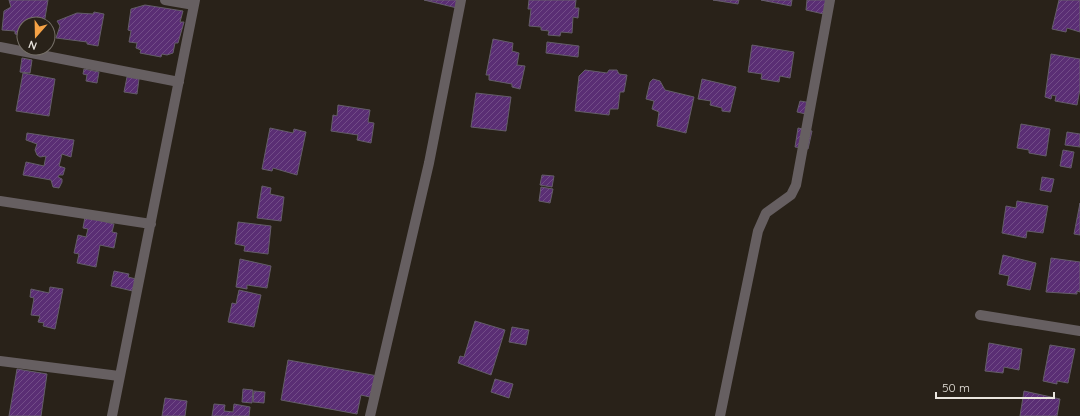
<svg xmlns="http://www.w3.org/2000/svg" width="1080" height="416" viewBox="0 0 1080 416" font-family="Quicksand,sans-serif">
  <style>
    .building { fill: url(#building-hatch); stroke: #645d69 }
    .lines { fill: none; stroke-linecap: round; stroke-linejoin: round }
    .street { stroke: #665f61; stroke-width: 10 }
  </style>
  <defs>
    <pattern id="building-hatch" width="6" height="6" patternUnits="userSpaceOnUse"><rect width="6" height="6" fill="#5a2e74"/><path d="M-1 1l2-2M0 6l6-6M5 7l2-2" fill="none" stroke="#724c87"/></pattern>
  </defs>
  <rect width="100%" height="100%" fill="#292219"/>
  <!-- building -->
  <path class="building" d="M9 0H48L44 24H24V35L15 34V31L2 30 4 11 11 7Z
    M424 0H458L457 8Z
    M529 0H576L575 8H579L578 18 573 17 572 33 561 32 560 36 548 35 549 31 541 30V27L529 26 531 9H528Z
    M713 0H739L738 4Z
    M761 0H792L791 6Z
    M807 0H830L828 15 806 10Z
    M1059 0H1080V32L1067 28 1066 32 1052 29Z
    M145 5 183 11 180 22H184L178 43H175L173 53 167 55 162 54 161 57 140 53 141 50 136 48 137 43 129 42 131 31 128 30 131 9Z
    M94 12 104 14 98 46 87 44V42L56 38 60 26 57 21 77 13 93 14Z
    M493 39 513 43 512 51 519 53 517 65 525 66 520 89 512 87V84L489 80V75H486Z
    M547 42 579 46 578 57 546 53Z
    M752 45 794 52 790 78 780 76 779 82 761 79 762 74 748 72Z
    M1051 54 1080 59V89L1077 105 1055 101 1056 96 1052 95 1051 99 1045 97Z
    M22 58 32 60 30 73 20 72Z
    M84 69 99 72 97 83 86 81 87 75 83 74Z
    M585 70 607 73 609 70H617L619 74 627 75 624 92H620L618 109H610L609 115 575 111 579 76Z
    M23 73 55 79 49 116 16 111Z
    M127 77 139 79 137 94 124 92Z
    M653 79 660 81 665 90 694 97 686 133 657 126 659 112 652 109 654 101 646 99 650 82Z
    M702 79 736 87 730 112 722 111V108L710 105 711 101 698 99Z
    M476 93 511 97 506 131 471 127Z
    M800 101 812 103 810 115 797 112Z
    M338 105 370 110 368 122 374 123 371 143 357 140 358 135 331 131 333 115 337 116Z
    M1021 124 1050 129 1046 156 1029 153V150L1017 148Z
    M270 128 293 133 294 129 306 132 297 175 273 168 272 171 262 169Z
    M798 128 812 131 808 149 795 147Z
    M1067 132 1080 134V147L1065 145Z
    M27 133 74 140 71 157 62 154 59 166 65 168 63 175H59L58 177 62 179V182L59 188 53 187 51 180 23 175 26 162 44 166 46 156 40 157 37 155 35 150 37 144 26 140Z
    M1063 150 1074 152 1071 168 1060 166Z
    M542 175 554 176 552 187 540 185Z
    M1042 177 1054 179 1051 192 1040 190Z
    M262 186 271 188 270 194 284 197 281 221 257 218Z
    M541 187 553 189 550 203 539 201Z
    M1017 201 1048 206 1043 233 1027 231 1026 238 1002 233 1006 206 1016 208Z
    M1080 203V235L1074 234Z
    M85 217 114 224 112 232 117 233 114 248 100 245 96 267 77 263 79 254 74 253 78 235 86 237 88 229 83 228Z
    M238 222 271 226 268 254 244 251 245 246 235 244Z
    M1003 255 1036 263 1030 290 1007 285 1009 276 999 274Z
    M1051 258 1080 262V292L1077 291V294L1046 292Z
    M240 259 271 266 267 288 247 285V289L236 287Z
    M114 271 129 274 128 277 140 280 137 292 111 286Z
    M50 287 63 289 55 329 43 326 44 323 38 322 40 316 31 315 34 298 30 297 31 289 49 293Z
    M239 290 261 295 254 327 228 322 232 303 236 304Z
    M475 321 505 330 491 375 458 363 460 356 464 357Z
    M512 327 529 330 526 345 509 342Z
    M989 343 1022 349 1019 370 1004 367 1003 373 985 371Z
    M1050 345 1075 349 1068 383 1057 381V384L1043 381Z
    M288 360 378 376 374 398 361 395 357 414 281 400Z
    M17 369 47 374 41 416H9Z
    M495 379 513 384 509 398 491 392Z
    M243 389 253 390 252 403 242 402Z
    M254 391 265 392 264 403 253 402Z
    M1024 391 1060 399 1057 416H1020Z
    M165 398 187 401 185 416H162Z
    M214 404 225 405 224 411 233 412 234 404 250 407 249 416H212Z"/>
  <g class="lines">
    <!-- street -->
    <path class="street" d="M165 0 194 5
      M0 47 179 82
      M0 201 151 224
      M980 315 1080 331
      M0 361 119 376
      M112 416 195 0
      M370 416 429 163 461 0
      M720 416 758 231 766 213 791 195 796 185 830 0"/>
  </g>
  <!-- north arrow -->
  <g transform="translate(36 36) rotate(200)"><circle r="19" fill="#292219" stroke="#767068"/>
  <path d="M0-3L7 15L0 10L-7 15Z" fill="#f5a246"/>
  <text y="-6" font-size="11" font-weight="bold" text-anchor="middle" fill="#eae6df">N</text>
  </g>
  <!-- scale -->
  <path d="M936 392v6h118v-6" fill="none" stroke="#eae6df" stroke-width="2"/>
  <text x="942" y="392" font-size="12" fill="#eae6df" stroke="#292219" stroke-width="3" paint-order="stroke">50 m</text>
</svg>
